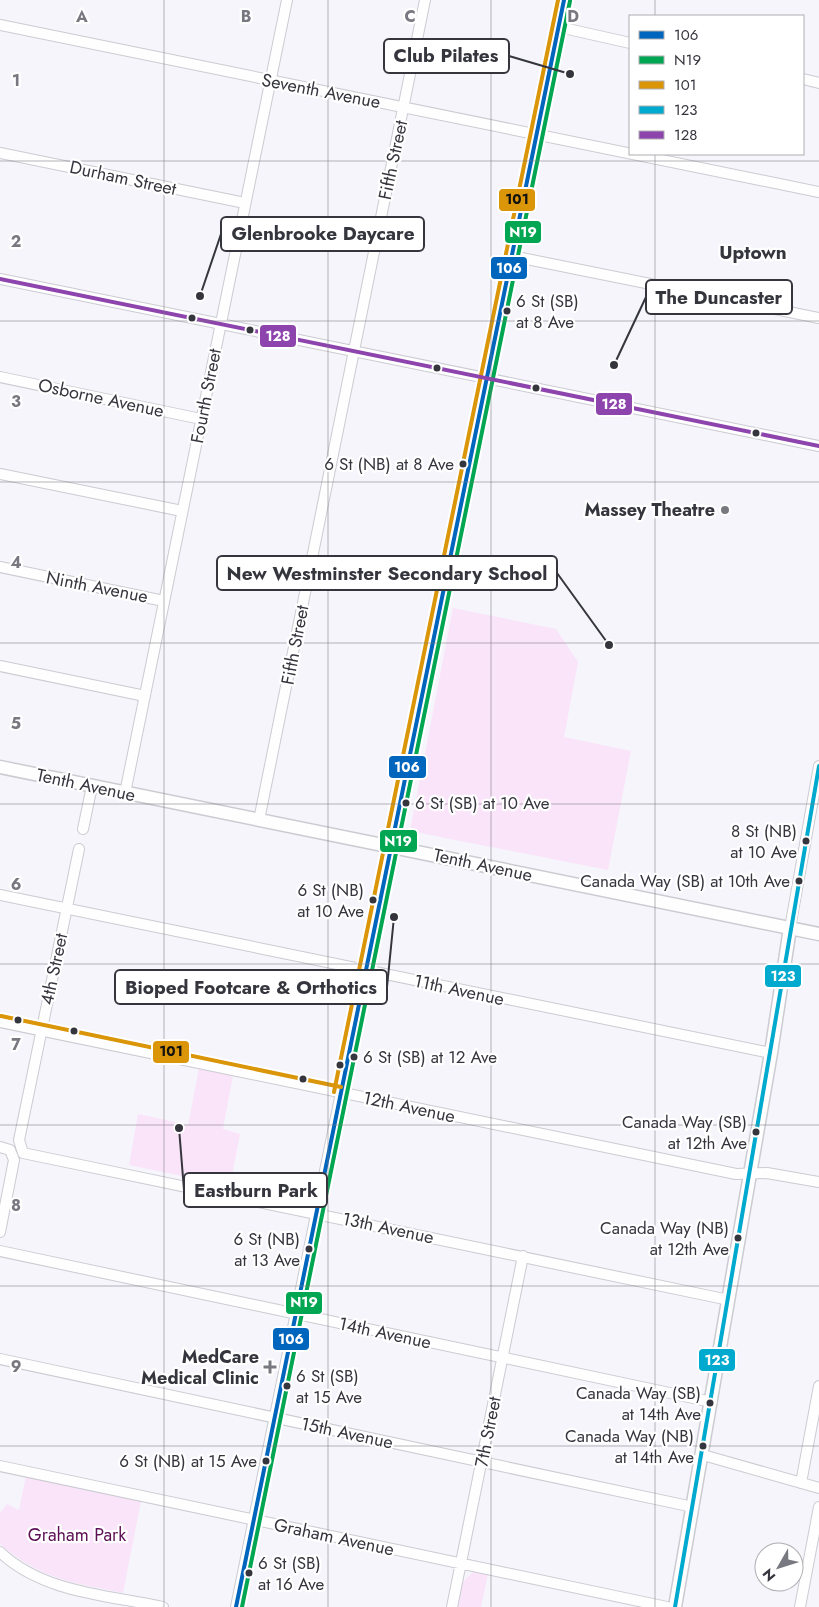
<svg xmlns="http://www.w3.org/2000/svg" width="819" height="1607" viewBox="0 0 819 1607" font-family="Jost,sans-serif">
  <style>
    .green { fill: #fae4f9 }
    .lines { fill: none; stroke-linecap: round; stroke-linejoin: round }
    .minor-casing { stroke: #cbcbd2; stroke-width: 12 }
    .major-casing { stroke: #cbcbd2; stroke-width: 15 }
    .minor { stroke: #fefefe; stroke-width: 10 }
    .major { stroke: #fefefe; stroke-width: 12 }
    .bus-1-casing { stroke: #fff; stroke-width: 8 }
    .bus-2-casing { stroke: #fff; stroke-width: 8 }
    .bus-3-casing { stroke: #fff; stroke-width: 8 }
    .bus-4-casing { stroke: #fff; stroke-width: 8 }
    .bus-5-casing { stroke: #fff; stroke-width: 8 }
    .bus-1 { stroke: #0065bd; stroke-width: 4 }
    .bus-2 { stroke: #00a651; stroke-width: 4 }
    .bus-3 { stroke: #da9509; stroke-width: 4 }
    .bus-4 { stroke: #00a9ce; stroke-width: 4 }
    .bus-5 { stroke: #8e44ad; stroke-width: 4 }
    .grid { fill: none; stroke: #787880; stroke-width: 1; stroke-opacity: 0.55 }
    .bus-dot { fill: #35353e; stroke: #fff; stroke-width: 2 }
    .poi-dot { fill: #787880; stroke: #fff; stroke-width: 2 }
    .labels { text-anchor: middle; stroke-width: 4.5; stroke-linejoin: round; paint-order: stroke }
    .bus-label { font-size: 17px; fill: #35353e; stroke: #fff; text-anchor: end }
    .street-label { font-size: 18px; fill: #35353e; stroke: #fff }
    .poi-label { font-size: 18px; font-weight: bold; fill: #35353e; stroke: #fff; text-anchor: end }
    .park-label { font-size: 18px; fill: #5c0f54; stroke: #fff }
    .neighbourhood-label { font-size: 19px; font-weight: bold; fill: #35353e; stroke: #fff }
    .grid-label { font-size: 16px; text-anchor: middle; font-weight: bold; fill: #787880; stroke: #fff; stroke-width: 4.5; stroke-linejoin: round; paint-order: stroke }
    .leader { fill: none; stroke: #35353e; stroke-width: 2 }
    .callout-dot { fill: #35353e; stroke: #fff; stroke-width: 2 }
    .callout { fill: #fff; stroke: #35353e; stroke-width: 2 }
    .callout-label { font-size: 19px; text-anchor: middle; font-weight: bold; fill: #35353e }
    .line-badge { stroke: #fff; stroke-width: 2 }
    .badge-label { font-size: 14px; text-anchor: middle; font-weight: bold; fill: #fff }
    .pale-badge-label { font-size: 14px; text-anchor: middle; font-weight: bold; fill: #111 }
  </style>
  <rect width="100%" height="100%" fill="#f5f5fb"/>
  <!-- green -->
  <path class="green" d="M453 608 556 629 578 662 564 737 631 751 608 870 410 831Z
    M199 1068 233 1075 223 1129 240 1134 230 1186 129 1165 138 1114 188 1125Z
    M26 1476 141 1501 123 1593C71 1582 42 1580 0 1544V1513L7 1504 19 1510Z
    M473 1572 488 1574 481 1607H458L463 1582Z"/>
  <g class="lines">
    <defs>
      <path id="minor" d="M0 25 819 192
        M559 27 630 43
        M803 79 819 83
        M0 153 245 203
        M512 256 819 318
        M0 279 819 446
        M0 377 201 419
        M0 474 182 511
        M0 567 164 601
        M0 666 145 696
        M125 793 287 0
        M259 820 425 0
        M83 829 92 786
        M79 849 19 1140 23 1153 729 1300
        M0 895 771 1053
        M790 928 819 766
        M0 1022 736 1174 767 1173 819 1182
        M0 1147 10 1150 14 1160 0 1232
        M0 1251 712 1402
        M0 1359 693 1507
        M703 1455 819 1488
        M0 1466 667 1607
        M801 1483 819 1386
        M0 1552C43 1593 108 1595 163 1607
        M236 1607 564 0
        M452 1607 523 1256
        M800 1607 819 1507"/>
      <path id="major" d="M0 767 819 934
        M675 1607 771 1053 790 928"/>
    </defs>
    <!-- minor casing -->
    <use href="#minor" class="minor-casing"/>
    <!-- major casing -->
    <use href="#major" class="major-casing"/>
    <!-- minor -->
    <use href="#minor" class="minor"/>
    <!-- major -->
    <use href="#major" class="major"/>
    <defs>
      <path id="bus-1" d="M236 1607 564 0"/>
      <path id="bus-2" d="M242 1607 570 1"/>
      <path id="bus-3" d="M1 1016 341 1087
        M334 1092 558 0"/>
      <path id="bus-4" d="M675 1607 819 766"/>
      <path id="bus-5" d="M0 279 819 446"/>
    </defs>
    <!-- bus-1 casing -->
    <use href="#bus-1" class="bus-1-casing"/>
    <!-- bus-2 casing -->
    <use href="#bus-2" class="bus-2-casing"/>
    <!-- bus-3 casing -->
    <use href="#bus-3" class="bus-3-casing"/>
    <!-- bus-4 casing -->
    <use href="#bus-4" class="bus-4-casing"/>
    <!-- bus-5 casing -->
    <use href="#bus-5" class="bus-5-casing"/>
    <!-- bus-1 -->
    <use href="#bus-1" class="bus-1"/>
    <!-- bus-2 -->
    <use href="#bus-2" class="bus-2"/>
    <!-- bus-3 -->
    <use href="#bus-3" class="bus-3"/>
    <!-- bus-4 -->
    <use href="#bus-4" class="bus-4"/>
    <!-- bus-5 -->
    <use href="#bus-5" class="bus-5"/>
  </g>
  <!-- grid -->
  <path class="grid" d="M164 0V1607M328 0V1607M491 0V1607M655 0V16M655 154V1607M0 161H819M0 321H819M0 482H819M0 643H819M0 804H819M0 964H819M0 1125H819M0 1286H819M0 1446H819"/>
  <!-- markers -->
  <g class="bus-dot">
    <circle cx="507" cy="311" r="4.5"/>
    <circle cx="192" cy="318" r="4.5"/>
    <circle cx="250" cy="330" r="4.5"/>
    <circle cx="437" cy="368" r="4.5"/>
    <circle cx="536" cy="388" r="4.5"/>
    <circle cx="756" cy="433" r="4.5"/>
    <circle cx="463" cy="464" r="4.5"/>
    <circle cx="406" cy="803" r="4.5"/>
    <circle cx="806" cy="841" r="4.5"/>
    <circle cx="799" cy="881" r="4.5"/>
    <circle cx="373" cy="900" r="4.5"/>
    <circle cx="18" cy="1020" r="4.5"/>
    <circle cx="74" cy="1031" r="4.5"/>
    <circle cx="354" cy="1057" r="4.5"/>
    <circle cx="340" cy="1065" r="4.5"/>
    <circle cx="303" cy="1079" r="4.5"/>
    <circle cx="756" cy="1132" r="4.5"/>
    <circle cx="738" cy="1238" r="4.5"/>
    <circle cx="309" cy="1249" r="4.5"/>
    <circle cx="287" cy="1386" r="4.5"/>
    <circle cx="710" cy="1403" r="4.5"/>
    <circle cx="703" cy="1446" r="4.5"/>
    <circle cx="266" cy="1461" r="4.5"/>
    <circle cx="249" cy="1573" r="4.5"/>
  </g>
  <g class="poi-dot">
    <circle cx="725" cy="510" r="5"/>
    <path d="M267.5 1359.5h5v5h5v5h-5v5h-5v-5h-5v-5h5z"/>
  </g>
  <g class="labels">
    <!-- bus labels -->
    <g class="bus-label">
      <text x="516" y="307" text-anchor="start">6 St (SB)<tspan x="516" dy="21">at 8 Ave</tspan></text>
      <text x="454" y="470">6 St (NB) at 8 Ave</text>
      <text x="415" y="809" text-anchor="start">6 St (SB) at 10 Ave</text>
      <text x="797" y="837">8 St (NB)<tspan x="797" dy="21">at 10 Ave</tspan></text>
      <text x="790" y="887">Canada Way (SB) at 10th Ave</text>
      <text x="364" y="896">6 St (NB)<tspan x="364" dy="21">at 10 Ave</tspan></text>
      <text x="363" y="1063" text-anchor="start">6 St (SB) at 12 Ave</text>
      <text x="747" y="1128">Canada Way (SB)<tspan x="747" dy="21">at 12th Ave</tspan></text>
      <text x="729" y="1234">Canada Way (NB)<tspan x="729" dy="21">at 12th Ave</tspan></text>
      <text x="300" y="1245">6 St (NB)<tspan x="300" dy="21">at 13 Ave</tspan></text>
      <text x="296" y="1382" text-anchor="start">6 St (SB)<tspan x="296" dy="21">at 15 Ave</tspan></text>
      <text x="701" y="1399">Canada Way (SB)<tspan x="701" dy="21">at 14th Ave</tspan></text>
      <text x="694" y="1442">Canada Way (NB)<tspan x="694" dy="21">at 14th Ave</tspan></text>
      <text x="257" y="1467">6 St (NB) at 15 Ave</text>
      <text x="258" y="1569" text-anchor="start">6 St (SB)<tspan x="258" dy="21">at 16 Ave</tspan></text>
    </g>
    <!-- street labels -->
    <g class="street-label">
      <text transform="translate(321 91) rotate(11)" y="6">Seventh Avenue</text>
      <text transform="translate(393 160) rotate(-78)" y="6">Fifth Street</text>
      <text transform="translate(123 178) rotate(12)" y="6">Durham Street</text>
      <text transform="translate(206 396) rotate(-79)" y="6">Fourth Street</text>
      <text transform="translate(101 398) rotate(12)" y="6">Osborne Avenue</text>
      <text transform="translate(97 587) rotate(11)" y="6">Ninth Avenue</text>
      <text transform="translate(295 645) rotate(-79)" y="6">Fifth Street</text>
      <text transform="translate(86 785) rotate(12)" y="6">Tenth Avenue</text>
      <text transform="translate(483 865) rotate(12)" y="6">Tenth Avenue</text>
      <text transform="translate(54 969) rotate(-78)" y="6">4th Street</text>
      <text transform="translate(459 990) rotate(12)" y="6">11th Avenue</text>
      <text transform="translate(409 1107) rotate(12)" y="6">12th Avenue</text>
      <text transform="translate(388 1228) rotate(12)" y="6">13th Avenue</text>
      <text transform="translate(385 1333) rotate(12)" y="6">14th Avenue</text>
      <text transform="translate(488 1432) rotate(-79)" y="6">7th Street</text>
      <text transform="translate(347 1433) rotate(12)" y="6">15th Avenue</text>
      <text transform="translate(334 1537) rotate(12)" y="6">Graham Avenue</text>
    </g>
    <!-- poi labels -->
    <g class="poi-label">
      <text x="715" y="516">Massey Theatre</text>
      <text x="259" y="1363">MedCare<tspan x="259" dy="21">Medical Clinic</tspan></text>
    </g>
    <!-- park labels -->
    <g class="park-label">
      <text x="77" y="1541">Graham Park</text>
    </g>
    <!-- neighbourhood labels -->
    <g class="neighbourhood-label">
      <text x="753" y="259">Uptown</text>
    </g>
  </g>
  <g class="grid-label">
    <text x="82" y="22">A</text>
    <text x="246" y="22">B</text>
    <text x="410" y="22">C</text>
    <text x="573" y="22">D</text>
    <text x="16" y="86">1</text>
    <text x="16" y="247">2</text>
    <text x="16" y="407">3</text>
    <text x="16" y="568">4</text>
    <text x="16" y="729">5</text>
    <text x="16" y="890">6</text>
    <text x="16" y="1050">7</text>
    <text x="16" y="1211">8</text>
    <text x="16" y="1372">9</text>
  </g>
  <!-- callouts -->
  <path class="leader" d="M570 74L509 56M200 296L221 234M614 365L646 297M609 645L557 573M394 917L387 987M179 1128L184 1190"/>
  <g class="callout-dot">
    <circle cx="570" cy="74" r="5"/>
    <circle cx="200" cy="296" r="5"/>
    <circle cx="614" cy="365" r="5"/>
    <circle cx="609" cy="645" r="5"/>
    <circle cx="394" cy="917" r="5"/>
    <circle cx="179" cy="1128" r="5"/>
  </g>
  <g class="callout">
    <rect x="384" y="39" width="125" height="34" rx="5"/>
    <rect x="221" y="217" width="203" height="34" rx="5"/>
    <rect x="646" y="280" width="146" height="34" rx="5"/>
    <rect x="217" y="556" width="340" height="34" rx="5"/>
    <rect x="115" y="970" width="272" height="34" rx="5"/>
    <rect x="184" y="1173" width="143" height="34" rx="5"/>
  </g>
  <g class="callout-label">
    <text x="446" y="62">Club Pilates</text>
    <text x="323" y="240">Glenbrooke Daycare</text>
    <text x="719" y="304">The Duncaster</text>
    <text x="387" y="580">New Westminster Secondary School</text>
    <text x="251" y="994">Bioped Footcare &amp; Orthotics</text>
    <text x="256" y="1197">Eastburn Park</text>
  </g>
  <g class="line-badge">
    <rect x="498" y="188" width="38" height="24" rx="5" fill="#da9509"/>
    <rect x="504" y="220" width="38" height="24" rx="5" fill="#00a651"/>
    <rect x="490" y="256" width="38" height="24" rx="5" fill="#0065bd"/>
    <rect x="259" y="324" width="38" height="24" rx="5" fill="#8e44ad"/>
    <rect x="595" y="392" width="38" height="24" rx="5" fill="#8e44ad"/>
    <rect x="388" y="755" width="39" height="24" rx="5" fill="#0065bd"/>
    <rect x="379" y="829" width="39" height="24" rx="5" fill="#00a651"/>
    <rect x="764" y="964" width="38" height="24" rx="5" fill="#00a9ce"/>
    <rect x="152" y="1040" width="38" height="24" rx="5" fill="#da9509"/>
    <rect x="285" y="1291" width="38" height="24" rx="5" fill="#00a651"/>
    <rect x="272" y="1327" width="38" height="24" rx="5" fill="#0065bd"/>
    <rect x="698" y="1348" width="38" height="24" rx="5" fill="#00a9ce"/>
  </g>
  <g class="badge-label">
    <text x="523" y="237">N19</text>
    <text x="509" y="273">106</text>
    <text x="278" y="341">128</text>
    <text x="614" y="409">128</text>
    <text x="407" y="772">106</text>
    <text x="398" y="846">N19</text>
    <text x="783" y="981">123</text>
    <text x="304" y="1307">N19</text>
    <text x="291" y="1344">106</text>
    <text x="717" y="1365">123</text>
  </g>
  <g class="pale-badge-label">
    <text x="517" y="204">101</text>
    <text x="171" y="1056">101</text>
  </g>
  <!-- legend -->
  <rect x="629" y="15" width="175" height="140" fill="#ffffff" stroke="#aeaeb2"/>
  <rect x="639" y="31" width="25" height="8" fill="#0065bd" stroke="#aeaeb2"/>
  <text x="674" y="40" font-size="15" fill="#35353e">106</text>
  <rect x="639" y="56" width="25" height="8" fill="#00a651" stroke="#aeaeb2"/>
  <text x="674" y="65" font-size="15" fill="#35353e">N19</text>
  <rect x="639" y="81" width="25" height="8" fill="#da9509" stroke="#aeaeb2"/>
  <text x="674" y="90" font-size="15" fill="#35353e">101</text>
  <rect x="639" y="106" width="25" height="8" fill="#00a9ce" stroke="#aeaeb2"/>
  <text x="674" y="115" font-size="15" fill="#35353e">123</text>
  <rect x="639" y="131" width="25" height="8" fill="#8e44ad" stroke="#aeaeb2"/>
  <text x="674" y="140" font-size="15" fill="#35353e">128</text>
  <!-- north arrow -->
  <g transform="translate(779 1567) rotate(231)"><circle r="24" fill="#ffffff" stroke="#aeaeb2"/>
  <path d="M0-4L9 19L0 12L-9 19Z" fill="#787880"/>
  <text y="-8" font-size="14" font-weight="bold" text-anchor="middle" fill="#35353e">N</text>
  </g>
</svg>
